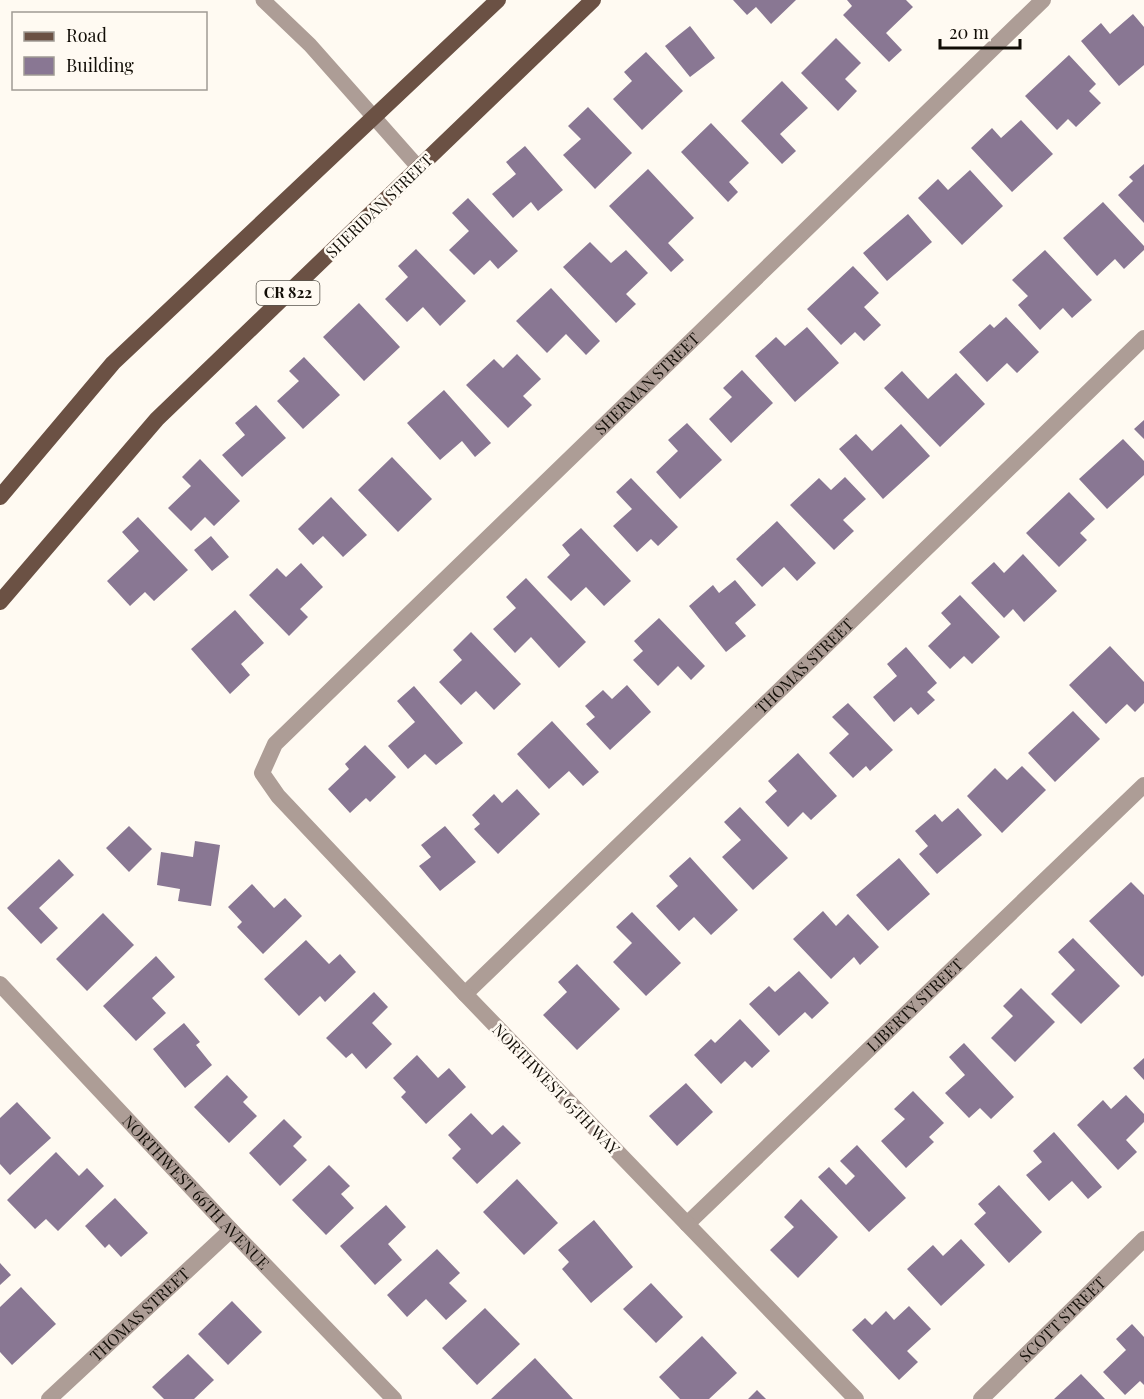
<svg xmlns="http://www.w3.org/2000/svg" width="1144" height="1399" viewBox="0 0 1144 1399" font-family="'Playfair Display',serif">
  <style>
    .building { fill: #897793 }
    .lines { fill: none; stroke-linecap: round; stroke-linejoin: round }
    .service { stroke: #ad9d96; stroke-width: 15 }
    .minor { stroke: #ad9d96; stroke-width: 16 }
    .tertiary { stroke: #ad9d96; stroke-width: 16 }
    .primary { stroke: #6b5144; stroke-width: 16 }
    .labels { text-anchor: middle; stroke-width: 5; stroke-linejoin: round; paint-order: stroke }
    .shield { fill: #fffaf2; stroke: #58544d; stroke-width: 1.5 }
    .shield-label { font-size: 15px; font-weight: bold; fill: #110d06 }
    .street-label { font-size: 16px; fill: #110d06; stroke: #fffaf2 }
  </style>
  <rect width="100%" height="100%" fill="#fffaf2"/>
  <!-- building -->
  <path class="building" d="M733 0H796L771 24 756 7 747 15Z
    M847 0H906L913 7 886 33 902 50 889 62 843 15 852 6Z
    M1133 14 1144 27V65L1119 86 1081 41 1101 23 1110 34Z
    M690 26 715 58 690 77 665 46Z
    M836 38 861 63 845 79 857 91 838 111 801 73Z
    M646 52 683 91 642 130 613 99 632 81 624 72Z
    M1069 55 1096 84 1089 91 1101 103 1076 127 1068 119 1057 130 1025 96Z
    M782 81 808 108 780 134 796 151 782 164 741 121Z
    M588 107 632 153 595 189 563 155 581 139 568 126Z
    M1021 120 1053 154 1012 192 971 148 992 128 1001 138Z
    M711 123 749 163 729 182 738 192 728 202 681 152Z
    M525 146 563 190 538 211 531 202 513 218 492 194 516 174 506 162Z
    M1144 164V223L1118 195 1133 181 1129 177Z
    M648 169 694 218 668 243 684 260 671 272 609 206Z
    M970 170 1003 206 962 245 918 198 938 179 948 190Z
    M468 198 518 251 498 269 490 260 474 275 449 250 469 231 452 213Z
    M1103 202 1144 246V250L1124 269 1115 259 1097 276 1063 238Z
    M908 214 932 242 887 281 863 253Z
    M590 242 611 263 626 250 648 273 626 294 636 304 616 323 563 267Z
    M416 249 466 301 440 326 423 307 407 322 385 299 408 277 398 266Z
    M1045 250 1092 300 1072 318 1063 308 1040 330 1018 305 1028 296 1012 280Z
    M853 266 879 293 864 307 881 325 864 341 855 332 841 345 807 309Z
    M551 288 600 341 586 355 566 334 547 353 516 321Z
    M359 303 400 347 364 381 323 337Z
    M1006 317 1039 352 1017 373 1007 363 987 382 959 352 990 324 994 328Z
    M807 327 839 363 795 402 755 356 776 337 785 346Z
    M517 354 541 379 523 396 532 405 508 428 466 385 494 359 503 368Z
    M304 357 340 395 303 429 277 401 299 381 289 371Z
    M742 370 773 403 731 443 709 419 732 397 723 388Z
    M902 371 928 399 956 373 985 404 940 447 884 388Z
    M444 390 491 443 475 457 462 441 440 460 407 423Z
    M256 405 286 438 242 477 222 455 245 435 235 423Z
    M1144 420V439L1134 429Z
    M687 423 722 460 680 499 656 472 678 451 668 440Z
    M901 424 930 456 883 499 839 449 856 434 872 451Z
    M1123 439 1144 461V475L1107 509 1079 479Z
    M392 457 432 499 398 532 358 490Z
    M200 459 240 501 214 526 205 517 191 531 168 508 191 486 182 477Z
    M845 477 866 499 843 520 854 531 834 550 790 505 819 478 831 490Z
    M631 478 678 527 658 546 651 539 637 552 613 526 632 509 616 492Z
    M1069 492 1095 519 1080 533 1087 540 1059 567 1026 533Z
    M331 497 367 535 343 557 323 536 313 545 298 529Z
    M138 517 188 570 154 601 145 592 130 606 107 581 139 551 122 532Z
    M777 521 816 563 797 581 784 567 762 587 736 559Z
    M581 528 631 581 604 606 586 587 571 601 547 577 570 555 562 545Z
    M211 536 229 557 212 571 194 550Z
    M1023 554 1057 591 1024 622 1013 609 1004 618 971 583 994 562 1004 573Z
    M301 563 323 587 300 609 308 617 289 636 249 595 277 568 286 577Z
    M526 578 586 642 559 668 531 637 515 653 493 629 516 608 506 597Z
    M735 580 756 605 735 623 746 636 726 652 689 606 713 585 719 593Z
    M960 595 1000 637 972 664 964 656 950 669 928 646 951 624 941 613Z
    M235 610 264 643 241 664 250 675 230 694 191 649Z
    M659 618 705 666 691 680 678 666 658 686 633 660 643 651 634 641Z
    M471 632 521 684 494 710 476 691 461 705 439 682 462 660 453 650Z
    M1110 646 1144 682V703L1135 712 1127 704 1106 724 1069 685Z
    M906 647 937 683 927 692 935 700 918 715 911 707 894 722 873 697 897 676 887 664Z
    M627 685 651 712 610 750 586 724 595 717 585 706 603 690 612 699Z
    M414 686 463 743 436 765 425 754 408 769 388 746 415 722 397 701Z
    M848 703 893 750 870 771 866 766 853 778 829 753 849 734 832 717Z
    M1073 711 1100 739 1055 782 1028 753Z
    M552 721 599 772 583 786 569 771 549 789 517 754Z
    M365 745 396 777 370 802 366 798 350 813 328 789 349 769 345 764Z
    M798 753 837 796 811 820 803 812 788 827 765 802 777 791 768 781Z
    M1022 766 1046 790 1002 833 967 796 995 768 1007 780Z
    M517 789 540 814 498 854 474 829 480 824 472 815 494 794 502 803Z
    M740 807 788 858 753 890 722 857 741 840 724 822Z
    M958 808 982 835 937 874 919 854 928 846 915 831 935 814 942 822Z
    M129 826 152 849 129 872 106 848Z
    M445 826 476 862 440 891 419 866 431 857 421 845Z
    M195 841 220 845 211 906 178 901 180 889 157 885 161 852 193 857Z
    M690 857 738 910 711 935 694 917 679 931 656 906 678 886 669 876Z
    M899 858 930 894 888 931 856 895Z
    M59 859 74 875 39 908 58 928 41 944 7 908Z
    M1131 882 1144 895V975L1142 977 1089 921Z
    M252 884 274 908 285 898 302 916 263 954 237 927 242 922 228 907Z
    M823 911 836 926 848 914 879 947 860 965 854 957 831 979 793 939Z
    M632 912 681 963 646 996 613 962 632 943 616 927Z
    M103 913 134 945 87 991 56 959Z
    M1073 938 1120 986 1081 1024 1051 994 1075 970 1058 952Z
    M306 940 329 964 340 954 356 972 325 1002 320 996 299 1016 264 979Z
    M156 956 175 977 152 998 166 1013 136 1041 103 1006Z
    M577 964 620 1009 577 1050 543 1015 567 992 558 982Z
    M799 971 829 1003 812 1019 805 1012 779 1036 749 1004 769 986 775 992Z
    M1021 988 1055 1022 1015 1062 991 1038 1013 1016 1003 1006Z
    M374 992 388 1007 372 1023 392 1044 366 1069 352 1053 346 1058 326 1038Z
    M740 1019 770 1051 752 1068 745 1061 721 1084 694 1055 711 1039 715 1043Z
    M184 1023 200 1042 196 1045 212 1065 185 1088 153 1049Z
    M964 1043 1014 1097 991 1119 980 1108 969 1118 945 1093 965 1075 949 1057Z
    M417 1055 438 1078 449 1068 466 1087 426 1124 401 1097 406 1092 393 1078Z
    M1144 1058V1080L1133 1068Z
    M227 1075 248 1097 243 1102 257 1116 229 1143 194 1107Z
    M686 1083 713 1112 677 1146 649 1116Z
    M913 1091 944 1123 929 1137 934 1142 906 1168 881 1141 905 1119 894 1109Z
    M1126 1095 1144 1114V1122L1126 1140 1137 1152 1118 1170 1077 1125 1103 1100 1111 1109Z
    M17 1102 51 1138 10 1175 0 1164V1118Z
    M471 1113 492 1135 503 1125 521 1143 477 1184 452 1158 461 1149 448 1135Z
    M284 1119 302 1137 293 1146 307 1160 280 1186 249 1153Z
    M1054 1132 1102 1187 1088 1199 1072 1181 1049 1201 1026 1175 1042 1162 1033 1151Z
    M857 1145 906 1198 869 1232 818 1177 829 1167 846 1185 855 1176 840 1161Z
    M56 1152 79 1176 87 1168 104 1186 58 1231 46 1219 35 1229 7 1200Z
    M329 1165 350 1186 341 1194 354 1208 326 1235 292 1200Z
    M517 1179 558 1223 524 1255 483 1212Z
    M999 1185 1042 1232 1009 1263 974 1224 986 1213 978 1204Z
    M115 1198 148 1233 121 1257 109 1244 105 1248 85 1226Z
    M801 1199 838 1237 798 1278 770 1250 794 1227 784 1217Z
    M386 1205 406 1227 388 1244 402 1260 375 1285 340 1246Z
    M594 1220 633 1267 591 1303 562 1269 569 1262 558 1250Z
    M961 1239 985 1265 941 1306 907 1269 933 1245 943 1256Z
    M437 1249 460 1273 449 1283 467 1301 446 1320 426 1299 407 1317 387 1295Z
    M0 1263 11 1275 0 1285Z
    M651 1283 683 1317 656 1343 623 1309Z
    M21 1287 56 1324 12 1365 0 1352V1307Z
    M232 1301 262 1332 228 1365 198 1334Z
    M909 1306 931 1329 907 1351 918 1362 899 1380 852 1330 865 1318 872 1325 886 1311 894 1320Z
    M485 1308 520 1344 477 1385 442 1348Z
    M1132 1324 1144 1337V1385L1140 1381 1125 1395 1103 1372 1126 1350 1116 1339Z
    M702 1336 737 1373 709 1399H680L659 1377Z
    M188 1354 214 1380 194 1399H164L152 1387Z
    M535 1358 573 1399H491Z
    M1081 1374 1105 1399H1054Z
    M757 1390 766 1399H748Z"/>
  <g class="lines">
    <!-- service -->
    <path class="service" d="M263 0 310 45 419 168"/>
    <!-- minor -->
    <g class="minor">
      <path id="s1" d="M465 994 1144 338"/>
      <path id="s2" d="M687 1224 1144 785"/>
      <path id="s3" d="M49 1399 231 1230"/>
      <path id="s4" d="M856 1399 465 994 278 796 262 773 275 744 1043 0"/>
      <path id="s5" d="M981 1399 1144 1239"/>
    </g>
    <!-- tertiary -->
    <path class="tertiary" id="s6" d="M0 984 231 1230 394 1399"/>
    <!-- primary -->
    <path class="primary" d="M0 497 113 363 498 0
      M0 602 157 419 593 0"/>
  </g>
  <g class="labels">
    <!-- shield labels -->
    <rect class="shield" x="256.5" y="281" width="63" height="24" rx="4.5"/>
    <g class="shield-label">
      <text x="288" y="298">CR 822</text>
    </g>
    <!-- street labels -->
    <g class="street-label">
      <text transform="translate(379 206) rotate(-44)" y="6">SHERIDAN STREET</text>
      <text dy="6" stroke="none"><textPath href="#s4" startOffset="1413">SHERMAN STREET</textPath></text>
      <text dy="6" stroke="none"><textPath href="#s1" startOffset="472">THOMAS STREET</textPath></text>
      <text dy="6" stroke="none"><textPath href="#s2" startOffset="316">LIBERTY STREET</textPath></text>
      <text transform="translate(556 1089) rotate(46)" y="6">NORTHWEST 65TH WAY</text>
      <text dy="6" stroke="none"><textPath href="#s6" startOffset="286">NORTHWEST 66TH AVENUE</textPath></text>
      <text dy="6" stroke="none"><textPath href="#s3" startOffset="124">THOMAS STREET</textPath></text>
      <text dy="6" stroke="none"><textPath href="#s5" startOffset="114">SCOTT STREET</textPath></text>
    </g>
  </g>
  <!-- legend -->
  <rect x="12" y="12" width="195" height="78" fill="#fffaf2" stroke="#a09b94" stroke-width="1.5"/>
  <rect x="24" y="32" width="30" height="9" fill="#6b5144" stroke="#a09b94" stroke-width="1.5"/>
  <text x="66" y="42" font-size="18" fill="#110d06">Road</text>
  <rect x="24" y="57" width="30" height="18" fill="#897793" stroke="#a09b94" stroke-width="1.5"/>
  <text x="66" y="72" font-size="18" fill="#110d06">Building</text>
  <!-- scale -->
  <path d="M940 39v9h80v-9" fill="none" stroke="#110d06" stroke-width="3"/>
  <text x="949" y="39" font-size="18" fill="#110d06" stroke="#fffaf2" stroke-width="4.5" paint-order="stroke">20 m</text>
</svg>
